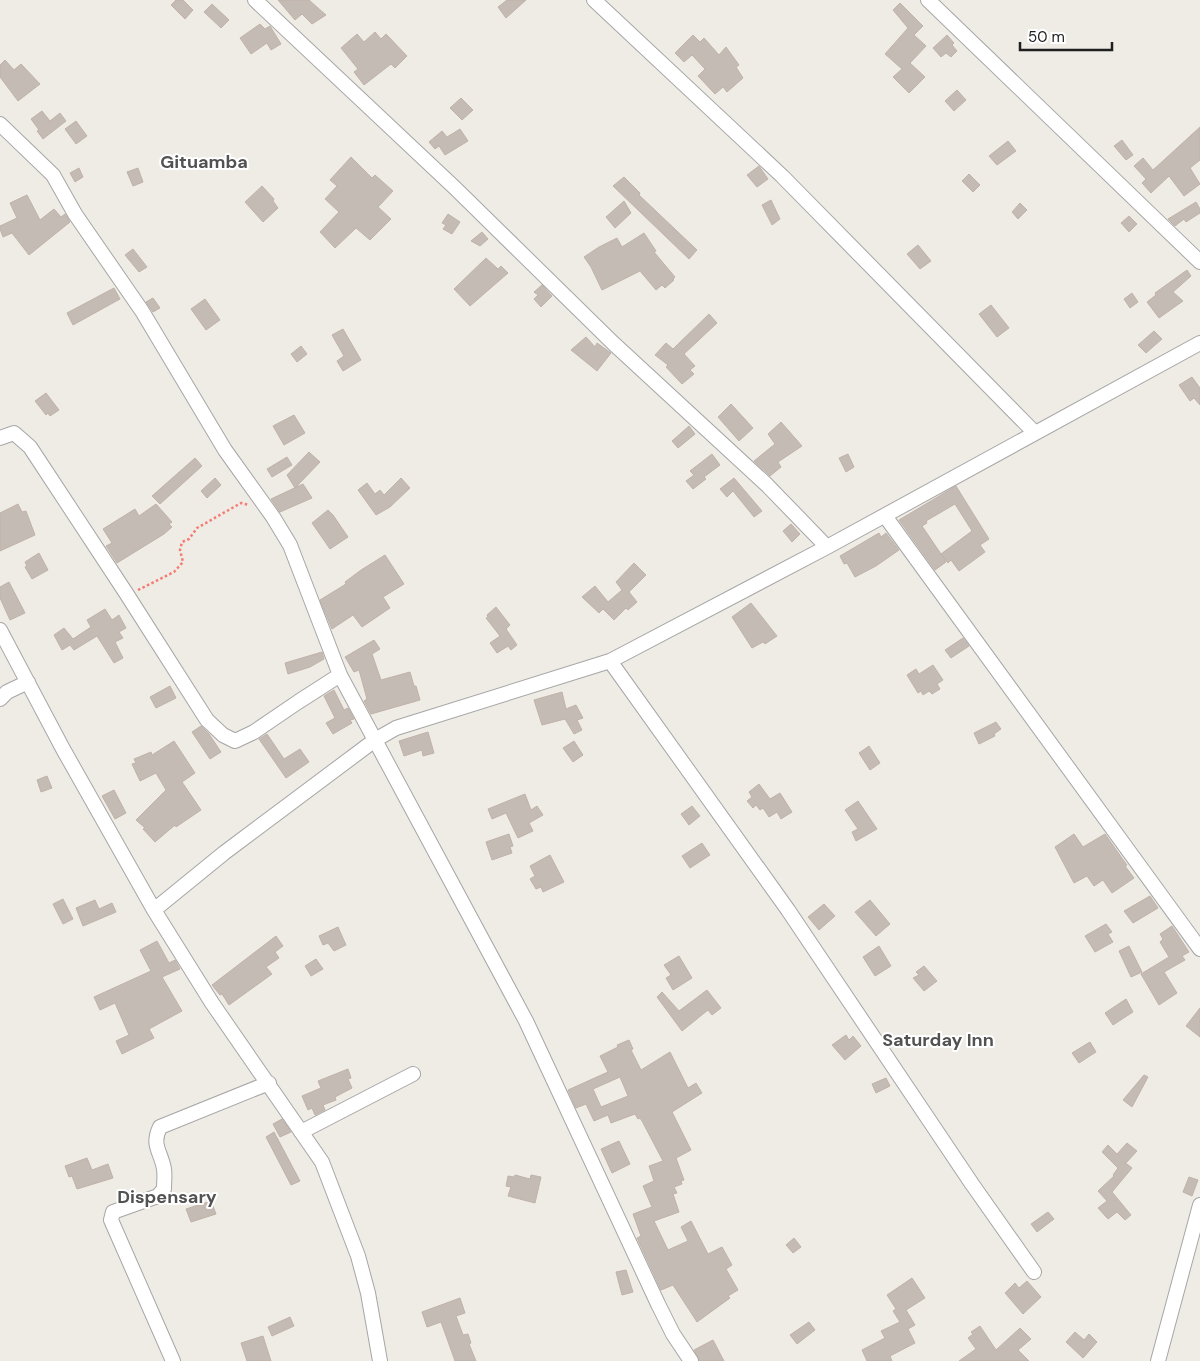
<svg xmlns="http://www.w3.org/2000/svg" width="1200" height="1361" viewBox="0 0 1200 1361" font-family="'DM Sans',sans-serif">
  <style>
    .building { fill: #c4bbb5; stroke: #c0b2a8; fill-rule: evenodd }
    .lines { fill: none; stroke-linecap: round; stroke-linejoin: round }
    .minor-casing { stroke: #a6a6a6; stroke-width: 16 }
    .path { stroke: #f47c72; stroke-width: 2.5; stroke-dasharray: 2.5 2.5; stroke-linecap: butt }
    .minor { stroke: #fff; stroke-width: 14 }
    .labels { text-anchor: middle; stroke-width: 4; stroke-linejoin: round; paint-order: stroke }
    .quarter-label { font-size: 18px; font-weight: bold; fill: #525252; stroke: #fff }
  </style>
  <rect width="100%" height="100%" fill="#efece5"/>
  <!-- building -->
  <path class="building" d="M176 0H183L193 10 185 19 171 5Z
    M278 0H309L326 15 312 24 302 14 295 20Z
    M507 0H526L506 18 498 7Z
    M900 3 923 26 914 35 926 46 910 63 925 77 909 93 893 77 902 69 885 54 908 28 893 10Z
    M212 4 229 20 221 28 204 12Z
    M260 24 265 29 270 26 281 44 271 50 267 43 251 54 240 38Z
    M375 32 381 39 386 34 407 56 395 68 391 64 364 85 354 72 358 69 341 48 357 34 364 42Z
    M693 35 700 42 704 38 719 55 726 47 739 65 736 67 743 78 727 92 723 87 715 94 698 76 705 69 692 55 684 62 675 53Z
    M947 35 954 43 952 45 957 51 951 57 946 53 941 57 933 48Z
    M5 60 14 70 21 64 40 84 18 101 0 77V65Z
    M957 90 966 100 954 111 945 101Z
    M461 98 473 110 462 120 450 108Z
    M42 111 50 121 60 113 66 121 43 139 37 131 39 130 31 119Z
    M76 121 87 136 76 144 65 129Z
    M1200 127V160L1190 168 1200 184 1184 196 1169 176 1151 193 1142 183 1146 179 1134 166 1143 158 1153 170Z
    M460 129 468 141 445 155 439 146 435 149 429 142 442 131 447 137Z
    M1122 140 1133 155 1126 160 1114 146Z
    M1008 141 1016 151 997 165 989 156Z
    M351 157 372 178 375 175 393 191 378 207 391 219 370 240 356 228 335 248 320 232 339 212 325 199 337 186 330 180Z
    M759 166 768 179 757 187 747 175Z
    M79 168 83 177 75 182 70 173Z
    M138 168 143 182 133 186 127 172Z
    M969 174 980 185 973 192 962 181Z
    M624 177 640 193 639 195 697 250 689 259 613 186Z
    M262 186 274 199 273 201 278 208 263 222 245 202Z
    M27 195 40 220 54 209 61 217 65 214 70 222 29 255 12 233 3 237 0 229V226L17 218 10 203Z
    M771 200 780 219 772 225 762 205Z
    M624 201 631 213 615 228 606 217Z
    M1196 202 1200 209V213L1186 222 1184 219 1175 226 1168 219Z
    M1020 203 1027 210 1018 219 1012 212Z
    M448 214 460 222 452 234 443 229 446 225 442 223Z
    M1129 216 1137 224 1129 232 1121 223Z
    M482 232 488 239 480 246 471 241Z
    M644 233 656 251 654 252 675 277 673 279 674 280 665 288 662 285 656 290 640 271 602 290 591 267 584 257 599 247 617 238 622 247Z
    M918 245 931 261 920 269 907 254Z
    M133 249 147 267 139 272 125 255Z
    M486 258 498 269 501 266 508 273 470 306 454 289Z
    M1187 270 1191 276 1173 292 1183 301 1159 318 1147 302 1156 295 1155 293Z
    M542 285 552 296 541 307 534 299 538 295 534 292Z
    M114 288 120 299 73 325 67 313Z
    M1132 293 1138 302 1130 308 1124 299Z
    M153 298 160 308 153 312 146 302Z
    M205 299 220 320 206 330 191 309Z
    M991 305 1009 328 997 337 979 314Z
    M709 314 717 323 684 354 695 366 690 370 694 374 682 384 666 367 668 365 655 355 666 343 673 349Z
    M343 329 361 360 343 371 337 361 344 356 332 335Z
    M1154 331 1162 339 1146 353 1138 345Z
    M586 337 595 347 597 343 611 353 597 371 571 350Z
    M301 346 307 354 297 362 291 354Z
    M1192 377 1200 388V405L1194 398 1190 401 1179 385Z
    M46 393 59 410 50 416 48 413 46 415 35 401Z
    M731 404 753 428 739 441 718 417Z
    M294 415 305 433 284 445 273 426Z
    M781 422 802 446 778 462 781 467 770 476 754 461 775 444 768 434Z
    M689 426 695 434 678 448 672 441Z
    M309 452 320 462 295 488 287 475Z
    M712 454 720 465 704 477 706 479 693 489 686 481 694 475 690 471Z
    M848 454 854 467 846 472 839 458Z
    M287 457 292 465 272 477 267 469Z
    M195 458 202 466 160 504 152 496Z
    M215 478 221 485 207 498 201 491Z
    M401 478 410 488 390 507 376 515 358 490 367 483 375 494 380 490 384 495Z
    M734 478 762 511 754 517 733 491 727 497 720 489Z
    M303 484 312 498 280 512 271 499Z
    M956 486 989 539 980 545 985 552 959 571 951 560 948 563 941 554 946 562 935 570 899 520ZM955 504 972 531 941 554 922 526 927 523 926 521Z
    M18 504 22 512 26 511 35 535 0 551V513Z
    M156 504 172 522 169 524 172 527 164 534 117 563 106 546 112 543 103 529 135 509 139 516Z
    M328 510 333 515 348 537 330 549 312 523Z
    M791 524 800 534 792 542 783 531Z
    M879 533 881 537 886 533 899 550 876 566 855 577 847 563 844 564 840 556Z
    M39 553 48 570 32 579 25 567 27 566 25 562Z
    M385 555 404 584 383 597 390 608 362 627 353 615 332 629 320 600 346 584 345 582 361 570Z
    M634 563 646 575 629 592 637 602 628 610 626 608 614 620 603 609 599 613 582 597 595 586 608 602 622 590 616 582Z
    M9 582 25 613 10 620 0 598V587Z
    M751 603 777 636 765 644 763 642 752 648 732 617Z
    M496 607 510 625 506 629 517 645 511 650 508 646 497 653 490 643 500 636 486 618 488 617 487 615Z
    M105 609 112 620 119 615 126 628 119 632 123 638 115 642 123 658 114 663 97 636 74 650 70 645 62 650 54 635 64 628 73 639 91 627 87 620Z
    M963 638 969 646 951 658 945 650Z
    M374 640 380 649 372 654 381 680 410 672 414 686H416L420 700 371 714 364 701 367 699 359 670 354 672 345 657Z
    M322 652 324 659 310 667 288 674 285 663Z
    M933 665 943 680 937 684 940 689 932 694 929 691 923 695 921 691 918 693 907 675 916 669 919 674Z
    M170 686 176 698 156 708 150 697Z
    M334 690 344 710 348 708 354 719 350 720 352 723 333 734 326 723 335 718 324 696Z
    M562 692 566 709 576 705 583 718 577 720 582 730 574 734 565 719 542 725 534 700Z
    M996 722 1001 729 994 734 995 736 979 744 974 733Z
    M201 726 209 734 221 752 210 759 192 732Z
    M428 732 434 753 423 756 422 750 404 756 399 741Z
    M267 734 284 759 300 749 309 762 286 778 259 739Z
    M174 741 195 773 182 782 201 810 176 827 175 825 155 842 143 829 145 828 136 820 166 790 156 773 140 781 132 764 136 763 134 759 151 752 152 755Z
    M574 741 583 755 573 762 563 748Z
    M869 746 880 763 870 770 859 753Z
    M47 776 52 788 41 792 37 780Z
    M759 784 770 799 780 793 792 812 781 819 777 812 769 817 763 808 760 810 756 805 753 808 747 801 752 797 749 792Z
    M114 790 126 813 115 819 102 796Z
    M525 794 531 810 537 806 543 815 529 823 533 831 518 838 506 813 492 819 488 809Z
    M858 801 877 829 856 841 852 832 858 829 845 810Z
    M692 806 700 816 689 825 681 814Z
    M509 834 513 846 510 847 512 853 492 860 486 842Z
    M1074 834 1083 847 1105 834 1124 861 1127 865 1125 866 1134 878 1112 893 1103 880 1094 886 1087 876 1074 883 1055 847Z
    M702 843 710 855 690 868 682 856Z
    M550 855 564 882 543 892 541 887 536 889 530 879 535 876 530 866Z
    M1150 896 1158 908 1133 923 1124 911Z
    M63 899 73 919 63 924 53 904Z
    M95 900 99 909 112 903 116 912 83 926 76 908Z
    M870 900 890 924 876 936 855 912Z
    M824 904 835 916 819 930 808 917Z
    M1106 924 1112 932 1108 934 1113 942 1095 952 1085 936Z
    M1172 926 1189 952 1182 956 1185 960 1164 972 1177 993 1159 1005 1141 974 1169 957 1160 942 1163 939 1160 934Z
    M338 927 346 945 334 951 328 943 323 945 319 936Z
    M276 936 283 946 275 952 279 958 266 967 272 974 229 1005 222 994 220 995 212 985Z
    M157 941 169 963 175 960 180 969 162 977 182 1011 149 1029 154 1038 122 1054 116 1041 129 1035 115 1003 100 1010 94 997 151 971 140 950Z
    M879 946 891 966 875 976 863 957Z
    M1129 946 1142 972 1131 977 1119 951Z
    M679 956 692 978 673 990 666 978 671 975 664 965Z
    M316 959 323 969 311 976 305 966Z
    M924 966 937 981 924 991 913 978 919 975 916 972Z
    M707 990 721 1008 712 1015 708 1010 682 1031 657 997 662 992 679 1011Z
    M1126 999 1133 1012 1113 1025 1105 1013Z
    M1200 1008V1037L1186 1026Z
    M846 1035 849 1040 853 1036 861 1046 845 1060 832 1045Z
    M629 1040 633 1049 631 1050 641 1070 670 1052 688 1088 696 1083 702 1093 672 1112 691 1150 676 1158 684 1180 681 1181 682 1184 674 1187 677 1193 673 1194 679 1212 654 1221 668 1250 688 1241 681 1227 691 1221 708 1254 722 1247 732 1265 726 1269 738 1290 728 1296 730 1298 697 1322 673 1285 661 1290 637 1238 641 1236 633 1214 652 1207 643 1186 654 1181 649 1166 663 1161 642 1121 640 1118 638 1119 635 1114 611 1123 608 1115 594 1121 586 1104 576 1108 568 1090 608 1072 600 1056 618 1047 617 1045ZM620 1077 628 1096 601 1107 593 1089Z
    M1090 1042 1096 1052 1079 1063 1072 1053Z
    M348 1069 351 1078 348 1079 352 1088 335 1097 336 1100 323 1105 325 1110 315 1115 312 1108 308 1110 302 1096 321 1088 318 1081Z
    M1144 1075 1148 1077 1132 1107 1123 1100Z
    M886 1078 890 1086 876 1093 872 1084Z
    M282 1119 291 1132 280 1137 273 1124Z
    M274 1132 300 1181 291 1185 266 1137Z
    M619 1141 630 1164 612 1173 601 1149Z
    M1127 1143 1137 1151 1125 1164H1127L1132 1168 1112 1192 1131 1215 1125 1220 1117 1212 1108 1219 1098 1208 1107 1201 1098 1191 1114 1176 1113 1175 1118 1168 1102 1152 1108 1145 1117 1154Z
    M87 1158 92 1170 108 1164 113 1178 77 1189 72 1176 69 1177 65 1166Z
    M515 1175 530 1179 531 1175 541 1177 535 1203 508 1196 511 1187 506 1186 508 1176 514 1177Z
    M1189 1177 1198 1180 1192 1196 1183 1192Z
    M211 1201 216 1214 191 1222 186 1209Z
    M1048 1212 1054 1219 1037 1232 1031 1224Z
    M794 1238 801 1247 793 1253 786 1245Z
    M626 1270 633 1292 622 1295 616 1272Z
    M912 1278 925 1298 906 1310 915 1325 908 1329 915 1343 890 1356 892 1361H867L862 1350 885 1338 881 1331 900 1322 893 1311 896 1309 887 1295Z
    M1027 1281 1041 1297 1023 1314 1005 1293 1015 1283 1019 1288Z
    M460 1298 465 1313 456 1316 463 1335 468 1334 471 1343 469 1344 476 1361H455L441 1322 427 1327 422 1312Z
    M290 1317 294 1326 272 1336 268 1327Z
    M809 1322 815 1330 797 1344 790 1335Z
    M980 1326 996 1350 1020 1328 1031 1339 1018 1350 1029 1361H959L976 1349 968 1338 973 1334 971 1332Z
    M1075 1332 1084 1340 1089 1334 1097 1342 1083 1358 1066 1342Z
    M263 1336 271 1361H247L241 1343Z
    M713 1340 724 1361H700L694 1350Z"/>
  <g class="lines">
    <defs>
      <path id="minor" d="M255 0 455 188 613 343 767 485 827 547
        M594 0 782 176 1035 433
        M928 0 1200 262
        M0 124 53 175 75 214 142 311 225 450 273 517 290 545 340 675 526 1021 658 1304 673 1334 691 1361
        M0 438 14 433 30 447 126 593 207 720 223 735 235 741 254 732 298 702 340 675
        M885 516 1200 949
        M0 630 63 749 154 910 224 853 375 740 396 728 610 661 827 547 1200 343
        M610 661 788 910 972 1184 1034 1272
        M0 699 7 692 28 682
        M154 910 212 1003 322 1162 358 1256 368 1293 380 1361
        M301 1132 413 1074
        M173 1361 111 1220 113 1212 158 1196 164 1189C164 1182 165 1175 164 1169 161 1151 151 1146 160 1127L269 1083
        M1158 1361 1200 1205"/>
    </defs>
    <!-- minor casing -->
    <use href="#minor" class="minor-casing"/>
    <!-- path -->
    <path class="path" d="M138 590 174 572 183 562 180 550 182 542 189 539 197 528 241 503 249 505"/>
    <!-- minor -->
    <use href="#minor" class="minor"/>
  </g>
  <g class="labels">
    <!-- quarter labels -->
    <g class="quarter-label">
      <text x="204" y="168">Gituamba</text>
      <text x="938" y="1046">Saturday Inn</text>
      <text x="167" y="1203">Dispensary</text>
    </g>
  </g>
  <!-- scale -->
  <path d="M1020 42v8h92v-8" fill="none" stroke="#1f1f1f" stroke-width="2.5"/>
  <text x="1028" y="42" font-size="15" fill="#1f1f1f" stroke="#ffffff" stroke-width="4" paint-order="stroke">50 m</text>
</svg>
